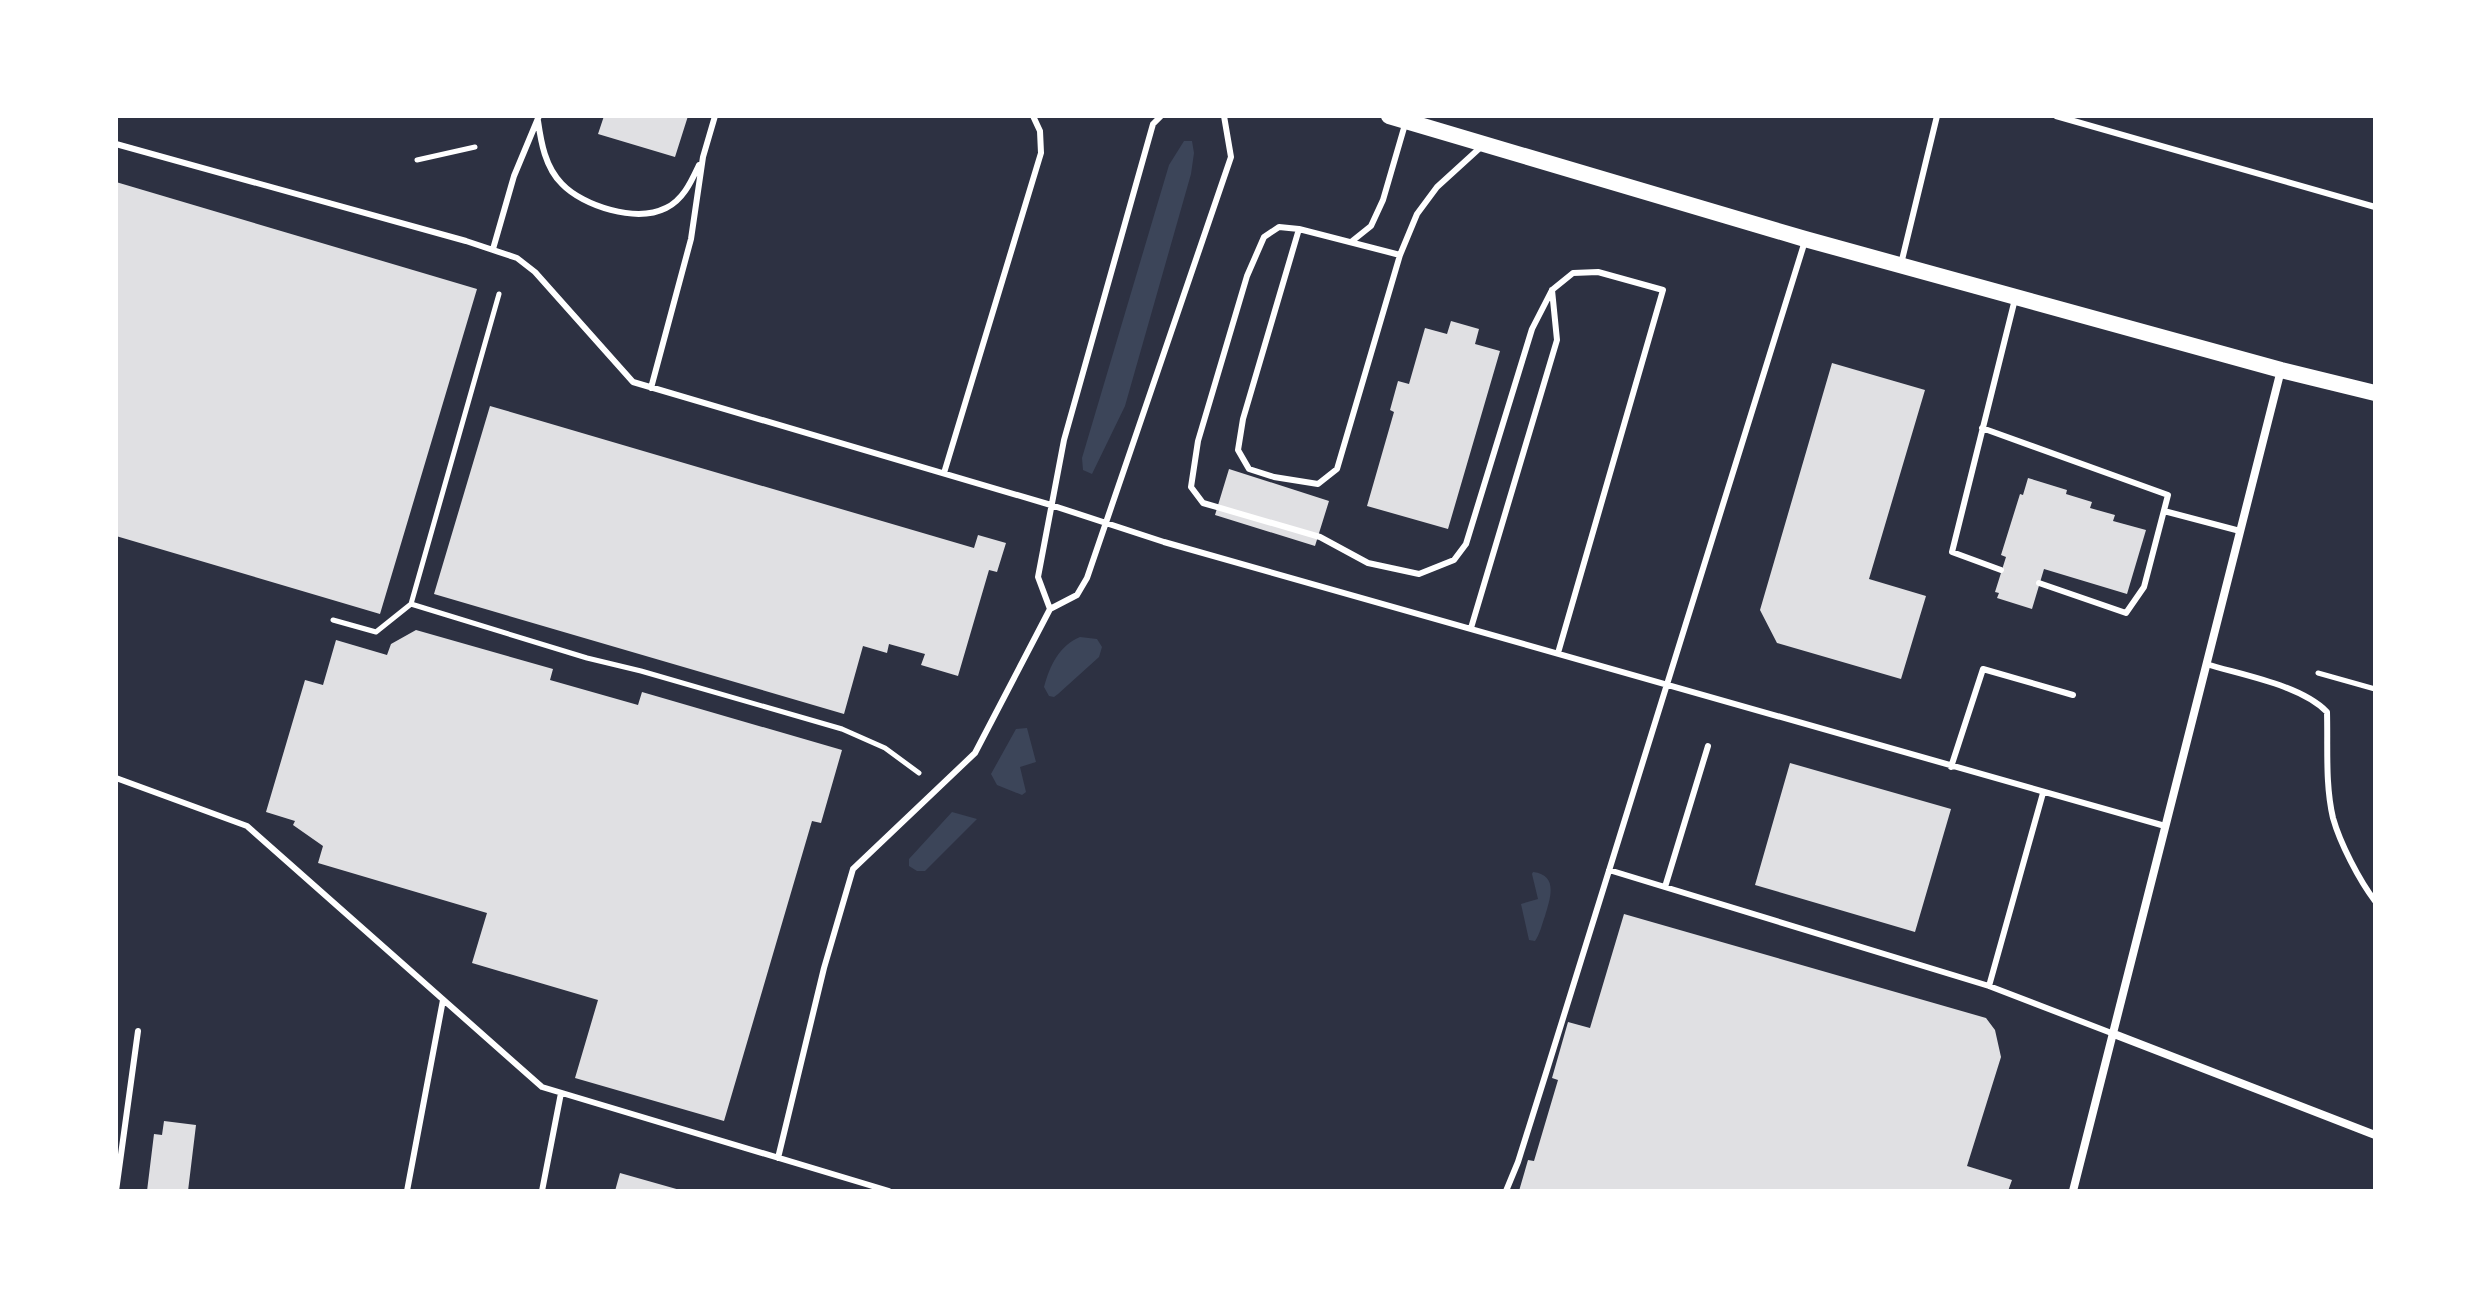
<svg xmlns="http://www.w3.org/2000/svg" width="2491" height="1307" viewBox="0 0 2491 1307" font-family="Lato,sans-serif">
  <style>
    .green { fill: #3c4559 }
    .building { fill: #e0e0e3 }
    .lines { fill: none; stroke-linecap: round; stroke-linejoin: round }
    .path { stroke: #fff; stroke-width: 5 }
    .service { stroke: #fff; stroke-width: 6 }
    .minor { stroke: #fff; stroke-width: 8 }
    .secondary { stroke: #fff; stroke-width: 16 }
  </style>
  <rect width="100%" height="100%" fill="#2d3142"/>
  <!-- green -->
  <path class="green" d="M1184 141H1192L1194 153 1191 174 1125 406 1092 474 1083 470 1082 458 1169 165Z
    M1080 637 1097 639 1102 647 1099 657 1058 694 1054 697 1049 696 1044 687C1050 665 1059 646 1080 637Z
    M1027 728 1036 762 1020 767 1026 792 1022 795 997 785 991 774 1016 729Z
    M952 812 977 819 925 871H917L909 866V859Z
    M1533 872C1559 875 1550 899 1545 916 1542 924 1540 934 1535 941L1529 940 1521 904 1538 899 1532 874Z"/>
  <!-- building -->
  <path class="building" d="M604 116H688L675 157 598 134Z
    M116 182 477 289 380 614 116 536Z
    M1451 321 1479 329 1475 344 1500 351 1448 529 1367 506 1394 412 1390 410 1398 381 1409 384 1425 328 1447 334Z
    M1832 363 1925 390 1869 579 1926 596 1901 679 1777 643 1760 610Z
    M490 406 974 548 978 535 1006 543 997 572 989 570 958 676 921 665 925 654 889 644 887 653 863 646 844 714 434 594Z
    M1229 469 1329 501 1315 546 1215 515Z
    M2028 478 2067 490 2066 494 2092 502 2090 508 2115 515 2113 521 2146 530 2127 594 2044 569 2032 609 1997 598 1999 593 1995 592 2006 557 2001 555 2020 494 2023 495Z
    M416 630 553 669 550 680 638 705 642 692 842 750 821 823 812 821 724 1121 575 1078 598 1000 472 963 487 913 318 863 323 846 293 825 295 821 266 812 305 680 323 685 336 640 387 655 391 644Z
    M1790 763 1951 809 1915 932 1755 885Z
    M1624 914 1986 1018 1995 1030 2001 1057 1967 1166 2012 1180 2008 1191H1519L1528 1160 1534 1161 1558 1080 1552 1078 1568 1022 1590 1028Z
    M164 1121 196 1125 188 1191H147L154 1134 162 1135Z
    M620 1173 680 1190V1191H615Z"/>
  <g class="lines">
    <!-- path -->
    <path class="path" d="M417 160 475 147
      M411 604 587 658 641 671 842 729 885 748 919 773
      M333 620 376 632 411 604 499 294
      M2318 673 2375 689"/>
    <!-- service -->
    <path class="service" d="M2056 116 2375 207
      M538 121C541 142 545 167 562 184 583 206 636 223 666 208 683 200 691 182 699 165
      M116 144 466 241 517 258 535 272 633 382 1051 505 1164 542 2165 826
      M1299 229 1279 227 1264 237 1247 276 1198 441 1191 487 1203 503 1320 537 1368 563 1419 574 1454 560 1466 544 1532 329 1552 290 1573 273 1598 272 1663 290 1558 653
      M1351 242 1371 226 1383 200 1406 121
      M493 249 514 176 539 116
      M1400 255 1299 229 1243 419 1238 450 1249 469 1274 477 1318 484 1337 469 1400 255 1417 214 1437 187 1482 146
      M1901 264 1937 116
      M651 388 691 239 703 157 715 116
      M1982 428 2168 495 2144 587 2126 613 2039 583
      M944 473 1041 153 1040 131 1033 116
      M2164 511 2240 531
      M2001 570 1952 552 2015 299
      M1050 609 1038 577 1064 440 1153 124 1161 116
      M1471 628 1557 340 1552 290
      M2206 664C2242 675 2301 685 2327 712 2328 747 2325 784 2333 818 2340 843 2359 880 2375 901
      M1951 767 1983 669 2073 695
      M116 778 247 826 542 1087 889 1191
      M1609 870 1989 986 2114 1034
      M1665 887 1708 746
      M1989 986 2043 793
      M778 1158 824 968 853 869 975 753 1050 609 1077 595 1087 578 1231 157 1224 116
      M116 1191 138 1031
      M407 1191 443 1000
      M542 1191 561 1093
      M1506 1191 1518 1162 1546 1073 1805 241"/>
    <!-- minor -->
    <path class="minor" d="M2114 1034 2375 1135
      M2073 1191 2281 370"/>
    <!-- secondary -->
    <path class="secondary" d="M1389 116 1805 239 2281 370 2375 393"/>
  </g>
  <!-- border -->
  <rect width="2491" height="1307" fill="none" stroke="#ffffff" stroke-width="236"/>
</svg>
